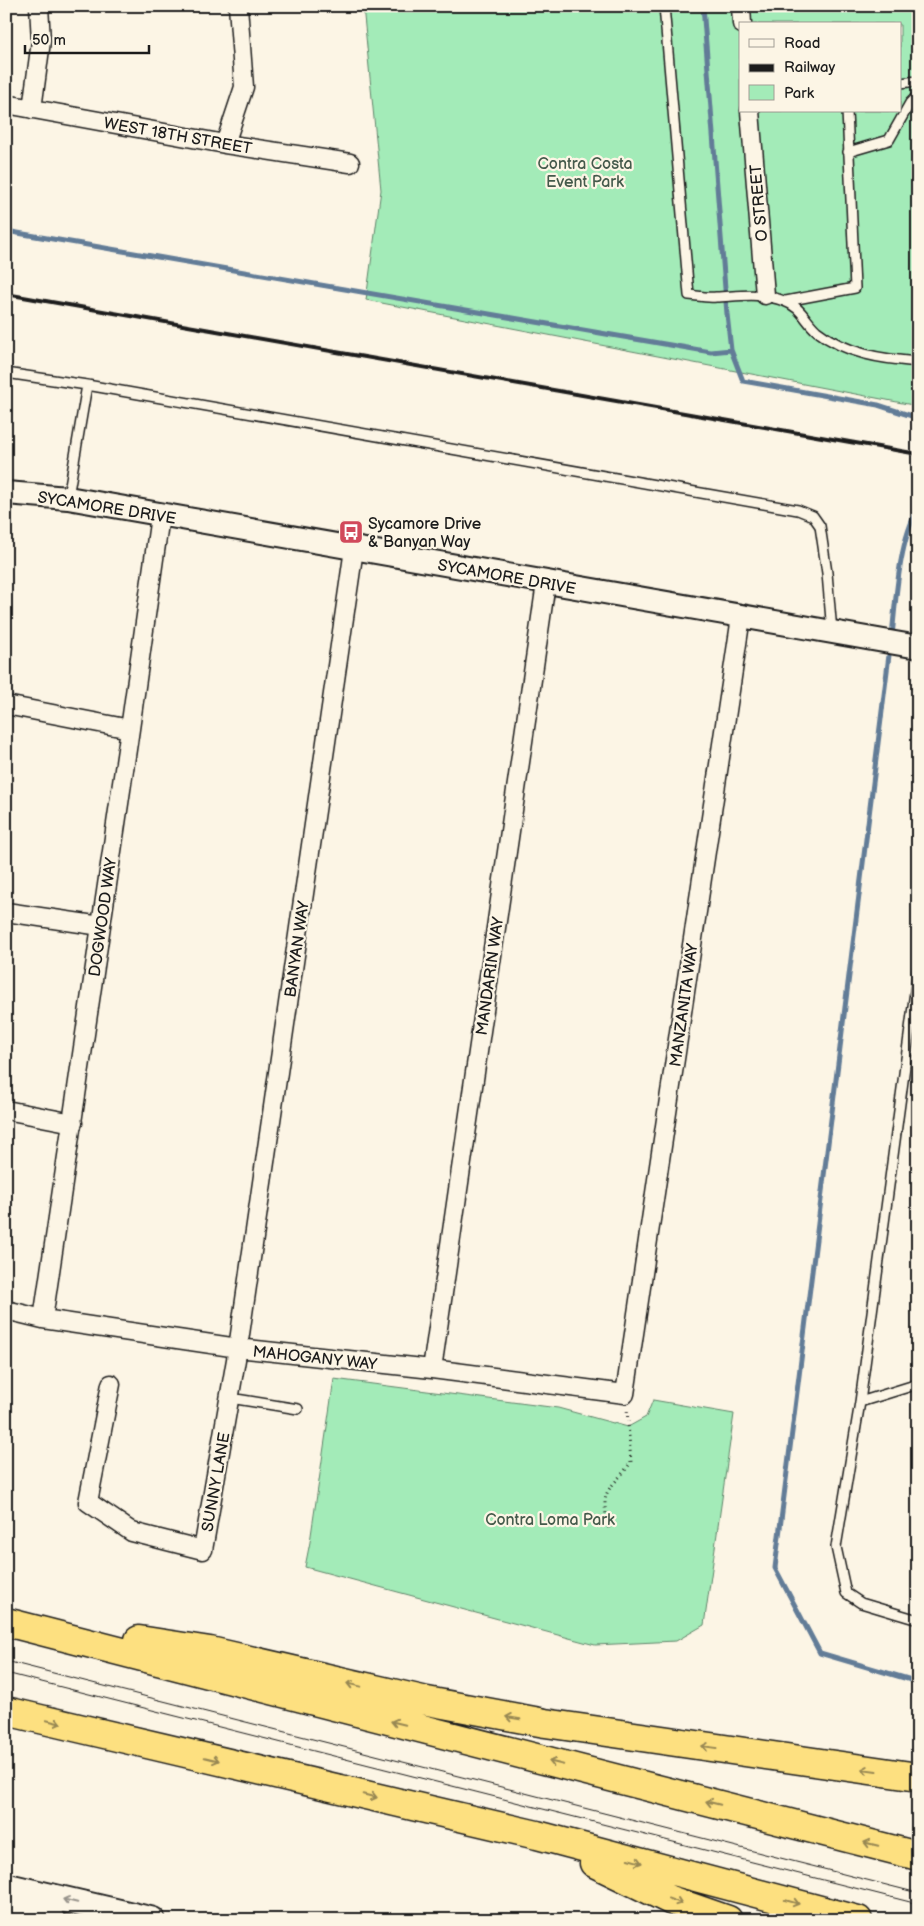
<svg xmlns="http://www.w3.org/2000/svg" width="924" height="1926" viewBox="0 0 924 1926" font-family="'Balsamiq Sans',sans-serif">
  <style>
    .green { fill: #a3ebb8; stroke: #60846a; fill-rule: evenodd }
    .lines { fill: none; stroke-linecap: round; stroke-linejoin: round }
    .stream { stroke: #627c97; stroke-width: 5 }
    .service-casing { stroke: #1c1c1c; stroke-width: 12 }
    .minor-casing { stroke: #1c1c1c; stroke-width: 21 }
    .tertiary-casing { stroke: #1c1c1c; stroke-width: 26 }
    .secondary-casing { stroke: #1c1c1c; stroke-width: 29 }
    .motorway-casing { stroke: #1c1c1c; stroke-width: 31 }
    .path { stroke: #1c1c1c; stroke-width: 3; stroke-dasharray: 1 4; stroke-linecap: butt }
    .service { stroke: #fcf5e5; stroke-width: 9 }
    .minor { stroke: #fcf5e5; stroke-width: 18 }
    .tertiary { stroke: #fcf5e5; stroke-width: 22 }
    .secondary { stroke: #fcf5e5; stroke-width: 25 }
    .motorway { stroke: #fde080; stroke-width: 28 }
    .tram { stroke: #1c1c1c; stroke-width: 1 }
    .rail { stroke: #1c1c1c; stroke-width: 4 }
    .oneway { stroke: #988853 }
    .oneway2 { stroke: #97938b }
    .labels { text-anchor: middle; stroke-width: 4.5; stroke-linejoin: round; paint-order: stroke }
    .street-label { font-size: 16px; fill: #1c1c1c; stroke: #fcf5e5 }
    .park-label { font-size: 16px; fill: #445a4b; stroke: #fcf5e5 }
    .poi-label { font-size: 16px; fill: #1c1c1c; stroke: #fcf5e5; text-anchor: start }
  </style>
  <rect width="100%" height="100%" fill="#fcf5e5"/>
  <filter id="ink" filterUnits="userSpaceOnUse"><feTurbulence type="fractalNoise" baseFrequency=".02" numOctaves="2"/><feDisplacementMap in="SourceGraphic" scale="10" xChannelSelector="R" yChannelSelector="G"/><feConvolveMatrix kernelMatrix="1 2 1 2 8 2 1 2 1" color-interpolation-filters="sRGB"/></filter>
  <g filter="url(#ink)">
    <!-- green -->
    <path class="green" d="M363 6H918V406L366 300 381 190ZM740 24H900V111H740Z
      M334 1379 558 1408 628 1427 646 1417 653 1400 734 1414 704 1625 676 1641 595 1645 305 1567 310 1542Z"/>
    <g class="lines">
      <!-- stream -->
      <path class="stream" d="M703 6 727 314 731 350 743 381 878 405 918 418
        M6 231 711 352 731 350
        M892 636C896 598 899 541 918 509
        M890 647 775 1568 820 1653 918 1682"/>
      <defs>
        <path id="service" d="M664 6 689 295C698 296 707 298 716 297 740 296 761 292 784 301 802 307 805 321 817 331 846 354 882 359 918 362
          M900 83 918 81
          M848 152 889 140 910 103 918 95
          M786 301 855 288 847 111
          M6 373 87 385 68 497
          M87 385 798 510 813 516 820 526 827 573 832 632
          M918 969 860 1402 836 1547 846 1593 861 1603 918 1620
          M230 1398 298 1409
          M860 1402 918 1384"/>
        <path id="minor" d="M741 6 742 24
          M6 104 225 144 350 163
          M32 109 41 41 39 6
          M750 111 765 295
          M225 144 244 87 238 6
          M6 705 130 729
          M6 912 101 926
          M6 1110 73 1123
          M6 1310 43 1319 238 1348 432 1369 625 1394 741 617
          M43 1319 130 729 160 516
          M432 1369 546 583
          M111 1384 88 1502 132 1532 203 1550 238 1348 354 549"/>
        <path id="tertiary" d="M6 493 68 498 918 647"/>
        <path id="secondary" d="M6 1886 152 1920
          M6 1909 52 1920"/>
        <path id="motorway" d="M6 1622 918 1856
          M139 1640 210 1651 427 1701 545 1723 918 1777
          M6 1711 537 1835 858 1920
          M594 1863 670 1900 728 1920"/>
      </defs>
      <!-- service casing -->
      <use href="#service" class="service-casing"/>
      <!-- minor casing -->
      <use href="#minor" class="minor-casing"/>
      <!-- tertiary casing -->
      <use href="#tertiary" class="tertiary-casing"/>
      <!-- secondary casing -->
      <use href="#secondary" class="secondary-casing"/>
      <!-- motorway casing -->
      <use href="#motorway" class="motorway-casing"/>
      <!-- path -->
      <path class="path" d="M609 1528C598 1486 611 1492 631 1462L627 1409"/>
      <!-- service -->
      <use href="#service" class="service"/>
      <!-- minor -->
      <use href="#minor" class="minor"/>
      <!-- tertiary -->
      <use href="#tertiary" class="tertiary"/>
      <!-- secondary -->
      <use href="#secondary" class="secondary"/>
      <!-- motorway -->
      <use href="#motorway" class="motorway"/>
      <!-- tram -->
      <path class="tram" d="M6 1661 918 1893
        M6 1673 918 1904"/>
      <!-- rail -->
      <path class="rail" d="M6 294 918 454"/>
    </g>
    <!-- one-way arrows -->
    <defs><path id="oneway-shaft" d="M-6 0H5M1.5-3L5.5 0L1.5 3" fill="none" stroke-width="1.6" stroke-linecap="round" stroke-linejoin="round" transform="scale(1.25)"/></defs>
    <g class="oneway">
      <use href="#oneway-shaft" transform="translate(354 1685) rotate(-167)"/>
      <use href="#oneway-shaft" transform="translate(513 1718) rotate(-170)"/>
      <use href="#oneway-shaft" transform="translate(54 1722) rotate(13)"/>
      <use href="#oneway-shaft" transform="translate(398 1723) rotate(-166)"/>
      <use href="#oneway-shaft" transform="translate(709 1747) rotate(-172)"/>
      <use href="#oneway-shaft" transform="translate(212 1759) rotate(13)"/>
      <use href="#oneway-shaft" transform="translate(556 1763) rotate(-166)"/>
      <use href="#oneway-shaft" transform="translate(869 1770) rotate(-172)"/>
      <use href="#oneway-shaft" transform="translate(370 1796) rotate(13)"/>
      <use href="#oneway-shaft" transform="translate(713 1803) rotate(-166)"/>
      <use href="#oneway-shaft" transform="translate(871 1844) rotate(-166)"/>
      <use href="#oneway-shaft" transform="translate(635 1861) rotate(15)"/>
      <use href="#oneway-shaft" transform="translate(675 1901) rotate(20)"/>
      <use href="#oneway-shaft" transform="translate(792 1902) rotate(15)"/>
    </g>
    <use class="oneway2" href="#oneway-shaft" transform="translate(70 1901) rotate(-167)"/>
  </g>
  <!-- icons -->
  <defs>
    <symbol id="bus-square" viewBox="-11 -11 22 22"><rect x="-9" y="-9" width="18" height="18" rx="4" fill="#d1495b" stroke="#fcf5e5"/><path d="M-5-6H5V4H4V6H2V4H-2V6H-4V4H-5ZM-3.5-4V0h7V-4ZM-3.5 1.2v1.5H-2V1.2ZM2 1.2v1.5H3.5V1.2Z" fill="#fff"/></symbol>
  </defs>
  <g fill-rule="evenodd">
    <use href="#bus-square" x="337" y="518" width="28" height="28"/>
  </g>
  <g class="labels">
    <!-- street labels -->
    <g class="street-label">
      <text transform="translate(178 135) rotate(10)" y="6">WEST 18TH STREET</text>
      <text transform="translate(758 203) rotate(-95)" y="6">O STREET</text>
      <text transform="translate(107 507) rotate(9)" y="6">SYCAMORE DRIVE</text>
      <text transform="translate(507 576) rotate(10)" y="6">SYCAMORE DRIVE</text>
      <text transform="translate(102 917) rotate(-82)" y="6">DOGWOOD WAY</text>
      <text transform="translate(296 949) rotate(-82)" y="6">BANYAN WAY</text>
      <text transform="translate(489 976) rotate(-82)" y="6">MANDARIN WAY</text>
      <text transform="translate(683 1005) rotate(-82)" y="6">MANZANITA WAY</text>
      <text transform="translate(315 1357) rotate(6)" y="6">MAHOGANY WAY</text>
      <text transform="translate(215 1482) rotate(-80)" y="6">SUNNY LANE</text>
    </g>
    <!-- park labels -->
    <g class="park-label">
      <text x="585" y="169">Contra Costa<tspan x="585" dy="18">Event Park</tspan></text>
      <text x="550" y="1525">Contra Loma Park</text>
    </g>
    <!-- poi labels -->
    <g class="poi-label">
      <text x="368" y="529">Sycamore Drive<tspan x="368" dy="18">&amp; Banyan Way</tspan></text>
    </g>
  </g>
  <!-- margin -->
  <rect width="924" height="1926" fill="none" stroke="#fcf5e5" stroke-width="25"/>
  <rect x="12" y="12" width="899" height="1901" fill="none" stroke="#1c1c1c" stroke-width="2" filter="url(#ink)"/>
  <!-- legend -->
  <rect x="739" y="22" width="162" height="90" fill="#fcf5e5" stroke="#a29e95"/>
  <rect x="749" y="39" width="25" height="8" fill="#fcf5e5" stroke="#a29e95"/>
  <text x="784" y="48" font-size="15" fill="#1c1c1c">Road</text>
  <rect x="749" y="64" width="25" height="8" fill="#1c1c1c" stroke="#a29e95"/>
  <text x="784" y="72" font-size="15" fill="#1c1c1c">Railway</text>
  <rect x="749" y="85" width="25" height="15" fill="#a3ebb8" stroke="#a29e95"/>
  <text x="784" y="98" font-size="15" fill="#1c1c1c">Park</text>
  <!-- scale -->
  <path d="M25 45v8h124v-8" fill="none" stroke="#1c1c1c" stroke-width="2.5"/>
  <text x="32" y="45" font-size="15" fill="#1c1c1c" stroke="#fcf5e5" stroke-width="4" paint-order="stroke">50 m</text>
</svg>
